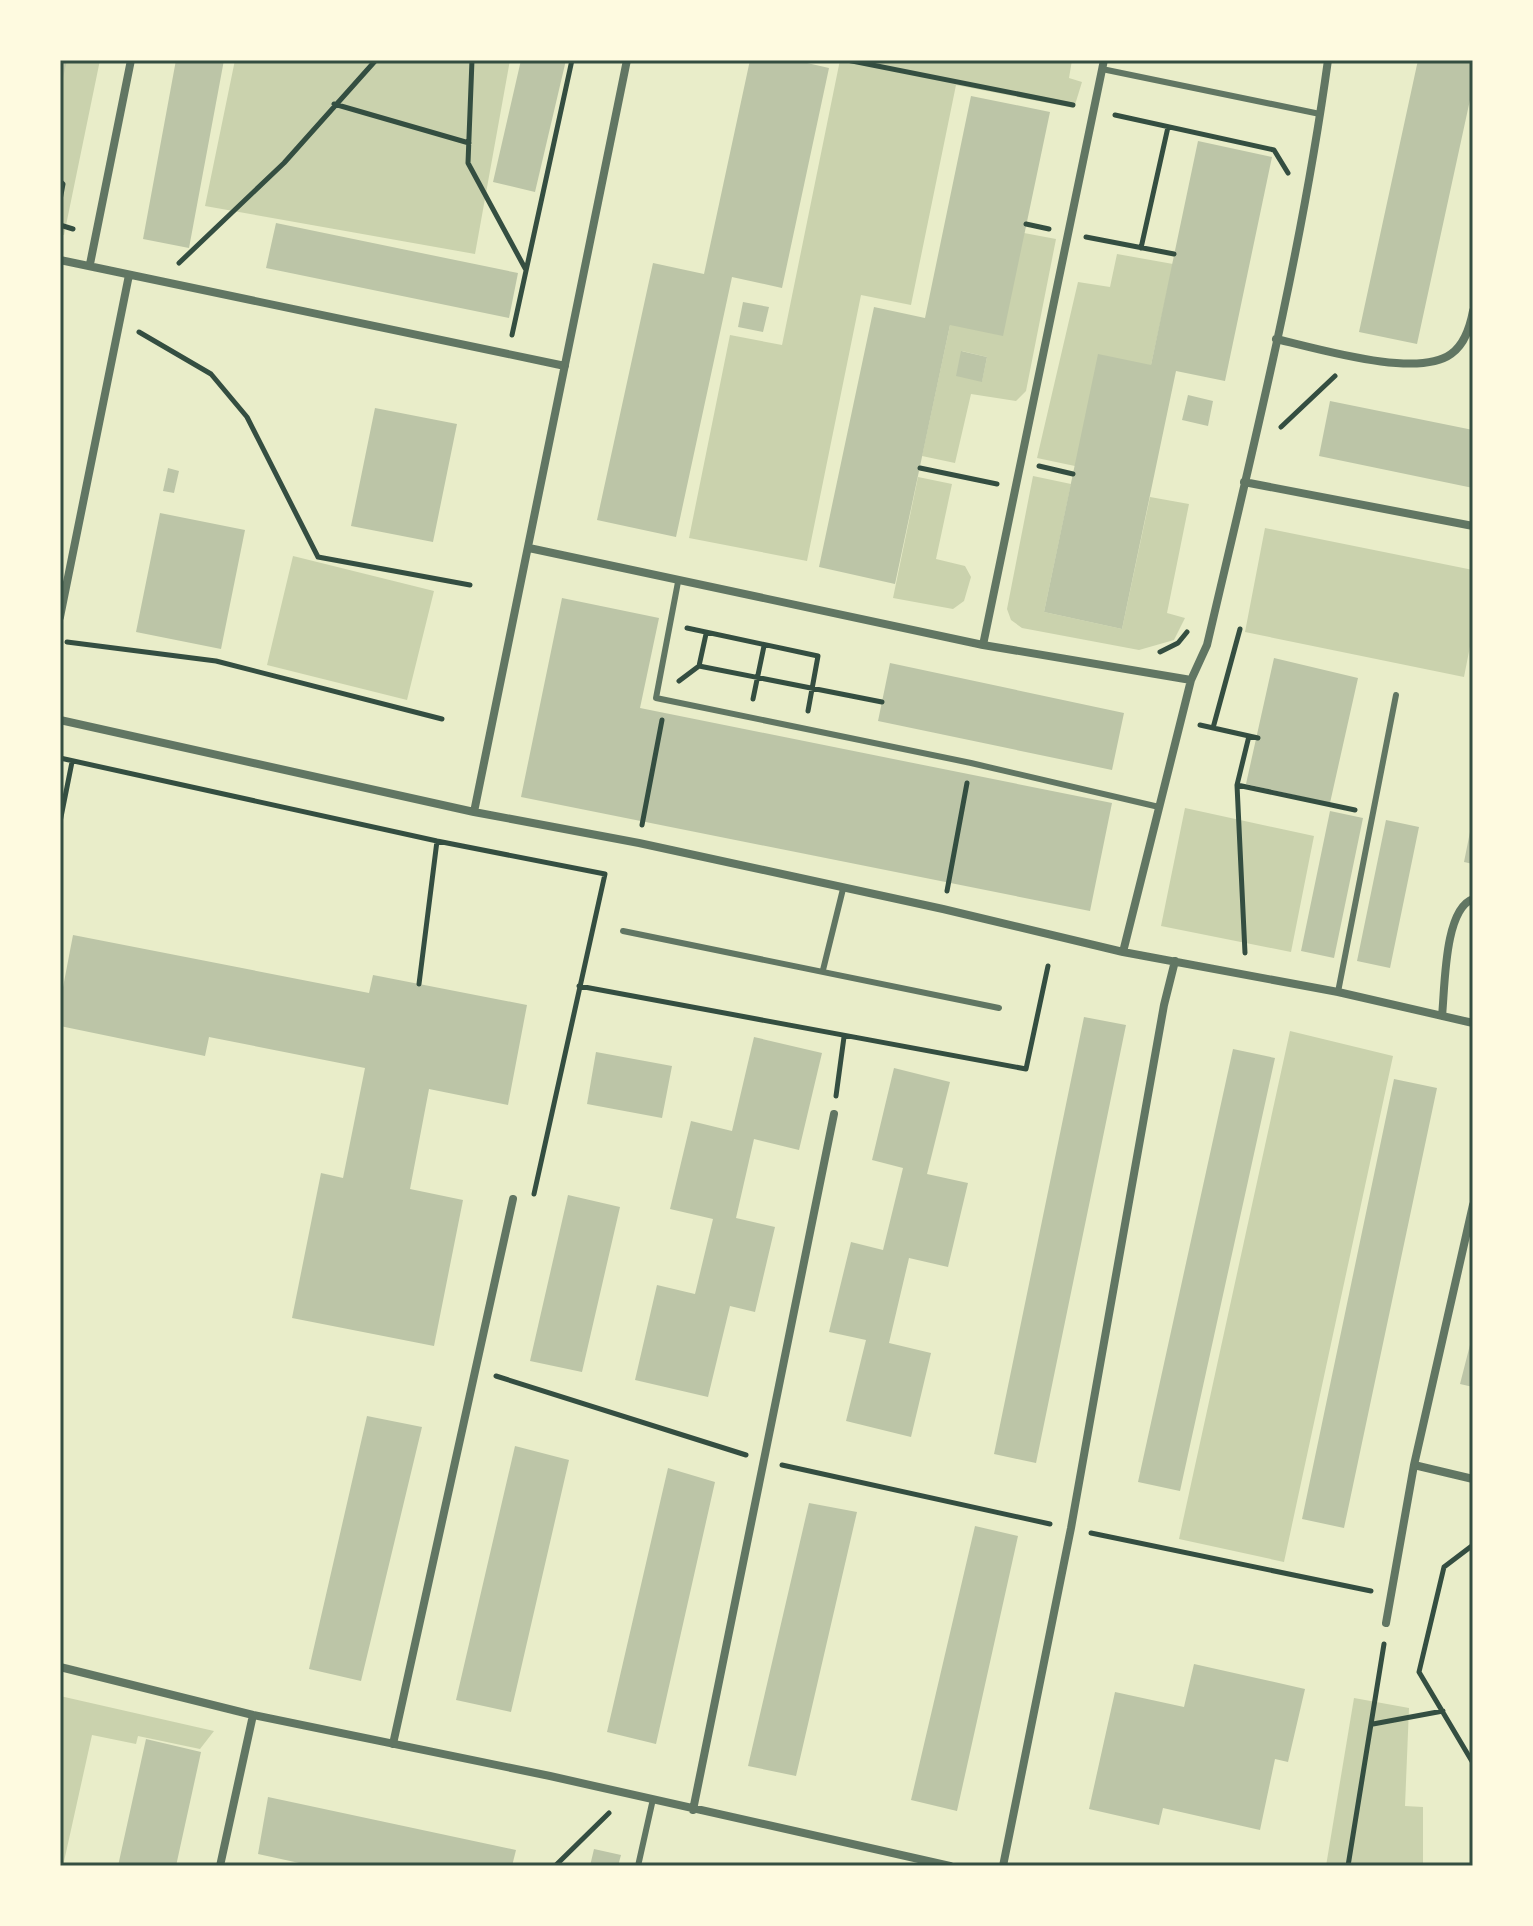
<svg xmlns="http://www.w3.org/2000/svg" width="1533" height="1926" viewBox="0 0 1533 1926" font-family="'DejaVu Sans',sans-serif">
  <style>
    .green { fill: #cad2ad; fill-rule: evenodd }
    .building { fill: #bcc5a7 }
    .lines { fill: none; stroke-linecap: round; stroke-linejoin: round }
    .path { stroke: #344e41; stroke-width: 5 }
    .service { stroke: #617663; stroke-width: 6 }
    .minor { stroke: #617663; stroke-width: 8 }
    .neatline { fill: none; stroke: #344e41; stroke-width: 3 }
  </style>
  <rect width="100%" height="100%" fill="#e9edc9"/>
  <!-- green -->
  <path class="green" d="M60 60H100L64 235H60Z
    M235 60H510L475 254 205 206Z
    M840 60H1072L1069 78 1082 82 1074 108 956 85 911 305 861 295 807 561 689 538 730 335 782 345Z
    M1024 233 1056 239 1026 391 1016 401 971 394 955 463 922 456 950 325ZM962 351 987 357 982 381Z
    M1117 254 1173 264 1151 365 1075 466 1037 458 1078 282 1110 287Z
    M1033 476 1071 484 1044 612 1122 629 1150 497 1189 504 1167 613 1185 618 1174 640 1139 650 1022 628 1011 620 1007 609Z
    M918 477 952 484 936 559 965 566 971 577 964 601 953 609 893 598Z
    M1265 528 1473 570V631L1464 677 1245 632Z
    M293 556 434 591 407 700 267 665Z
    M1185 808 1314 836 1291 952 1161 926Z
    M1290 1031 1393 1056 1284 1562 1179 1539Z
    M60 1696 214 1731 200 1749 138 1736 136 1744 92 1735 63 1866H60Z
    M1354 1698 1409 1708 1405 1806 1423 1807V1866H1326Z"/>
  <!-- building -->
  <path class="building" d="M60 60H67L61 87H60Z
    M176 60H224L189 248 143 239Z
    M521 60H566L535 192 493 182Z
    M750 60H794L829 68 782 288 732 277 676 537 597 520 653 263 704 274Z
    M1418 60H1473V86L1417 344 1359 332Z
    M971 96 1050 112 1003 336 950 325 895 584 819 567 874 307 925 318Z
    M1198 141 1272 157 1225 381 1176 371 1122 629 1044 612 1098 354 1151 365Z
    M276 223 518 273 509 318 266 268Z
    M743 302 769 307 763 332 738 327Z
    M961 351 987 357 982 382 956 376Z
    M1188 395 1213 401 1208 426 1182 420Z
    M1330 401 1473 430V488L1319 456Z
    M375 408 457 424 433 542 351 526Z
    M168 468 179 471 174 493 163 491Z
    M160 513 245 530 221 649 136 632Z
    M562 598 659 618 640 708 1112 803 1090 911 521 797Z
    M1274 658 1358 678 1330 803 1246 784Z
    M890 663 1124 713 1112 770 878 721Z
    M1330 811 1363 818 1334 958 1301 951Z
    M1386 820 1419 827 1390 968 1357 961Z
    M1472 822H1473V864L1464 862Z
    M73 935 369 993 373 975 527 1005 508 1105 429 1089 410 1189 463 1200 434 1346 292 1318 321 1173 343 1178 365 1068 209 1037 205 1056 60 1026V1003Z
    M1084 1017 1126 1025 1036 1463 994 1454Z
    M754 1037 822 1053 799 1150 754 1139 736 1218 775 1227 755 1312 730 1306 708 1397 635 1380 657 1285 695 1294 713 1219 670 1209 691 1121 732 1131Z
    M1233 1049 1275 1058 1180 1491 1138 1482Z
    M596 1052 672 1066 662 1118 587 1104Z
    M894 1068 950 1082 927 1174 968 1183 948 1267 909 1258 889 1343 931 1353 911 1437 846 1421 866 1340 829 1332 851 1242 883 1250 903 1168 872 1160Z
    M1394 1079 1437 1088 1344 1528 1302 1519Z
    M568 1195 620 1207 582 1372 530 1361Z
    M1472 1337H1473V1387L1460 1384Z
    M367 1416 422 1427 361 1681 309 1669Z
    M515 1446 569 1460 511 1712 456 1700Z
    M668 1468 715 1482 656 1744 607 1732Z
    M809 1503 857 1512 796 1776 748 1766Z
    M975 1526 1018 1536 957 1811 911 1800Z
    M1194 1664 1305 1689 1288 1762 1275 1759 1260 1830 1163 1808 1159 1825 1089 1809 1115 1692 1184 1707Z
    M146 1739 201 1752 176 1866H118Z
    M268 1797 516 1850 512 1866H313L258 1854Z
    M594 1849 621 1855 618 1866H590Z"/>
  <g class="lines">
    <!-- path -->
    <path class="path" d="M472 60 468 163 526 270
      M847 60 1073 105
      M334 104 469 143
      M1115 115 1274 150 1288 173
      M60 181 63 184 60 200
      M1026 224 1049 229
      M60 225 73 229
      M1086 237 1174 254
      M1141 248 1168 127
      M179 263 284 163 376 60
      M139 332 211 374 247 417 318 557 470 585
      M512 335 572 60
      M1281 427 1335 376
      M1039 466 1073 474
      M920 468 997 484
      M687 628 818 656 808 711
      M67 642 216 661 442 719
      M1160 652 1178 643 1187 632
      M699 666 706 634
      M679 681 699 666 882 702
      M753 699 764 646
      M1200 725 1258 738
      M1213 728 1240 629
      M1249 736 1237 785 1355 810
      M60 758 437 841 605 874 534 1194
      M1237 785 1245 953
      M60 822 72 762
      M642 825 662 720
      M947 891 967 783
      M419 984 437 841
      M579 986 1026 1069 1048 966
      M836 1096 844 1037
      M496 1376 746 1455
      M782 1465 1050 1524
      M1091 1533 1371 1591
      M1473 1545 1444 1567 1419 1672 1473 1763
      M1373 1724 1443 1711
      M555 1866 609 1813
      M1348 1866 1384 1644"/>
    <!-- service -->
    <path class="service" d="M1102 69 1320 114
      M678 582 656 698 971 763 1159 807
      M623 931 999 1008
      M823 970 843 889
      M1338 992 1396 695
      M638 1866 653 1799"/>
    <!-- minor -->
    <path class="minor" d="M60 260 565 366
      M90 264 131 60
      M1276 339C1316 348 1417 379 1451 354 1465 344 1470 327 1473 311
      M1244 482 1473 526
      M529 548 983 645 1191 680
      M60 617 129 275
      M983 645 1104 60
      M60 720 474 812 639 843 943 909 1123 952 1338 992 1473 1023
      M474 812 627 60
      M1123 952 1191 680 1207 645C1252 452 1301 257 1328 60
      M1442 1016C1445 988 1444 909 1473 899
      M1414 1465 1473 1479
      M1386 1623 1414 1465 1473 1205
      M60 1667 253 1715 550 1776 950 1866
      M393 1744 513 1199
      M693 1810 834 1114
      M220 1866 253 1715
      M1003 1866 1071 1528 1164 1005 1175 961"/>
  </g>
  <!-- border -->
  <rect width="1533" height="1926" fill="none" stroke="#fefae0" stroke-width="124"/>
  <rect x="62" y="62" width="1409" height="1802" class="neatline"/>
</svg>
